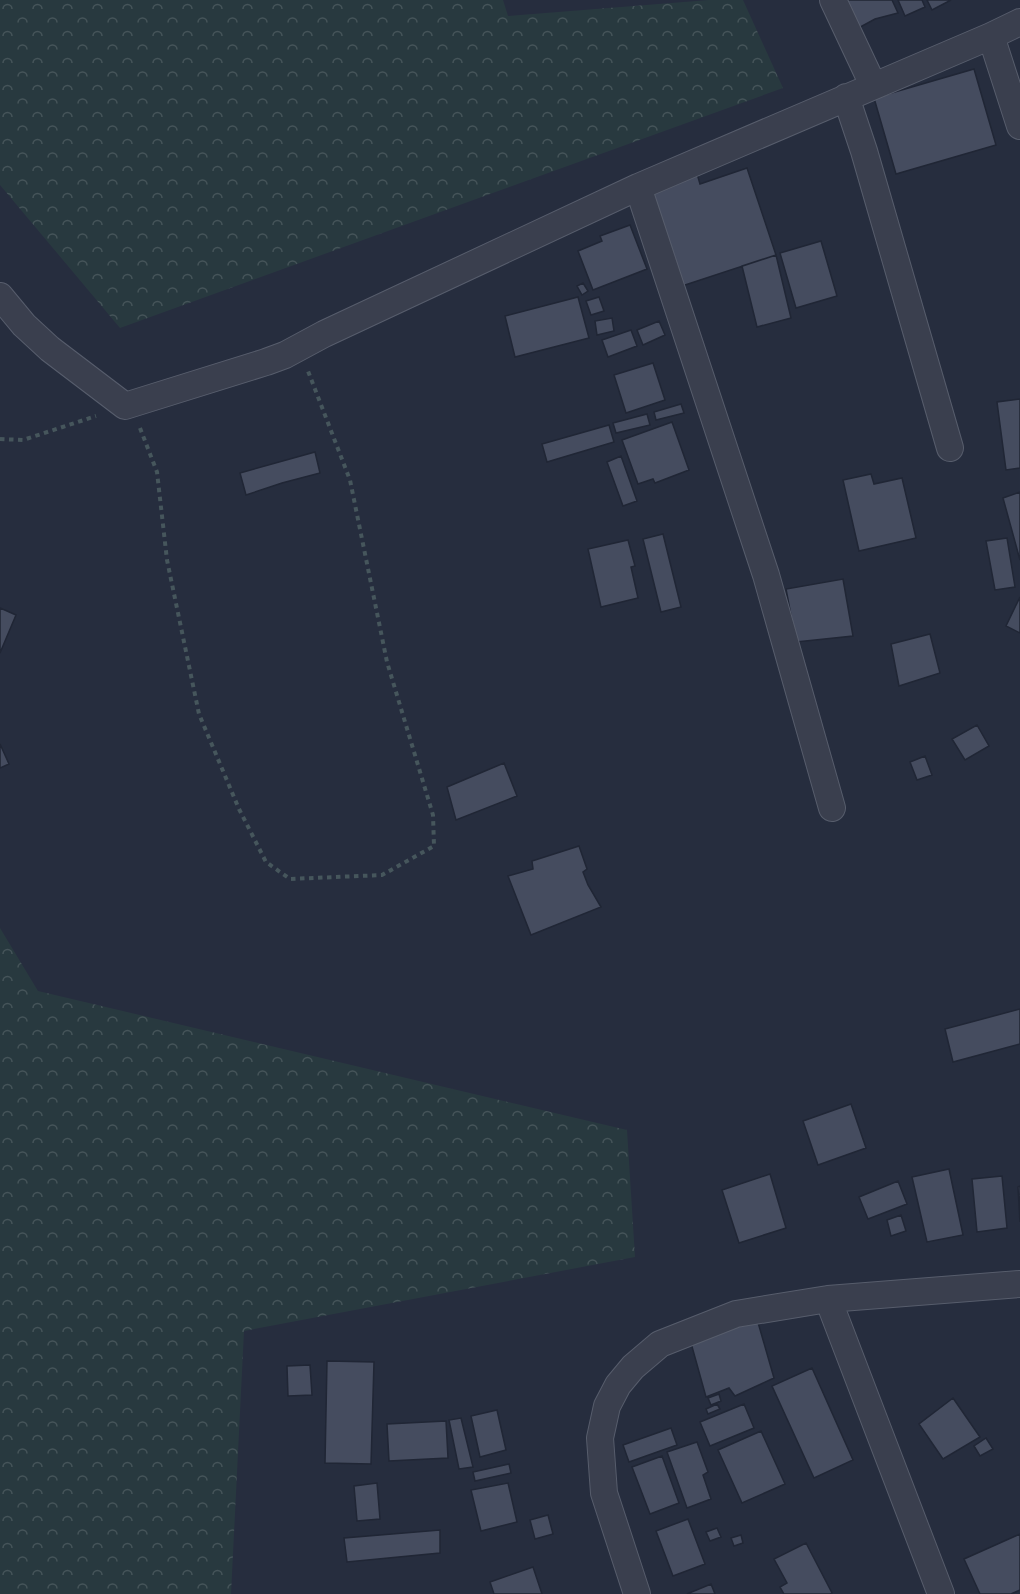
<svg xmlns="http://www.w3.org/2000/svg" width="1020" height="1594" viewBox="0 0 1020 1594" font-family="'Exo 2',sans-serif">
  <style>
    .forest { fill: url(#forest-crowns) }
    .building { fill: #454c5f; stroke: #202635; stroke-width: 1.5 }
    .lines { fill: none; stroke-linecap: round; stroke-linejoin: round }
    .street-casing { stroke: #575d6c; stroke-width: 28 }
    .path { stroke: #46565c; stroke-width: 4; stroke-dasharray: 4.5 4.5; stroke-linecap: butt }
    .street { stroke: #3a3f4e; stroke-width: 26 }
  </style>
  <defs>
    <pattern id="forest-crowns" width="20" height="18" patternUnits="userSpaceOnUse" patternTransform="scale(1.5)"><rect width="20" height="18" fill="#28393f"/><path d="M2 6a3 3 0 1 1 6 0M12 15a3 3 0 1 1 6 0" fill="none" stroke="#455459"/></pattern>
  </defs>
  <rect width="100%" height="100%" fill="#262d3e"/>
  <!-- forest -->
  <path class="forest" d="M0 0H503L508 16 709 0H743L783 88 120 328 0 185Z
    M0 928 38 991 627 1130 635 1257 244 1331 231 1594H0Z"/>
  <!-- building -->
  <path class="building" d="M840 0H892L898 13 875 19 853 31Z
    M898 0H922L925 7 905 16Z
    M927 0H951L932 10Z
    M974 69 996 145 896 174 874 98Z
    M747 168 776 255 682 286 649 186 696 170 700 184Z
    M630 225 647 269 593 290 578 251 602 241 600 236Z
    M821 241 837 296 796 308 780 253Z
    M776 255 791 318 757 327 742 266Z
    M583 283 588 291 582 295 577 286Z
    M578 297 589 338 515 357 505 316Z
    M599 297 604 311 591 315 586 301Z
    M612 318 614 331 597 335 595 321Z
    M659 321 665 335 643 345 637 330Z
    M631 330 637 346 608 357 602 340Z
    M653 363 665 400 626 413 614 375Z
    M1020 399V468L1006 470 997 402Z
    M681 404 684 413 656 420 654 412Z
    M647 414 650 425 616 433 613 423Z
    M672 422 689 470 655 483 653 479 638 484 622 440Z
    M609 425 614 442 547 462 542 444Z
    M315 452 320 473 282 483 246 495 240 473Z
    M621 456 637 501 623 506 607 462Z
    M871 474 874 484 902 478 916 538 859 551 843 480Z
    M1020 492V560L1003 498Z
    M663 534 681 607 661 612 643 539Z
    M1007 538 1015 587 995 590 986 541Z
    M628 540 635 566 631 567 638 598 601 607 588 549Z
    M843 579 853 636 796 642 786 589Z
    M1020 597V633L1006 626Z
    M0 608 16 615 0 653Z
    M930 634 940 673 899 686 891 644Z
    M977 725 989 746 965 760 952 739Z
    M0 744 9 764 0 768Z
    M925 756 932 775 917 780 910 762Z
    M504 763 517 796 456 820 447 787Z
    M579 846 587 869 583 872 588 885 601 907 531 935 508 876 533 869 532 861Z
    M1020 1009V1044L953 1062 945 1029Z
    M851 1104 866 1148 818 1165 803 1121Z
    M949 1169 963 1235 927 1242 912 1177Z
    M770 1174 786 1228 739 1243 722 1190Z
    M1002 1176 1007 1228 977 1232 972 1179Z
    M898 1181 907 1204 868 1219 859 1197Z
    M1020 1186V1222L1018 1187Z
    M901 1215 906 1231 891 1236 887 1220Z
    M757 1319 774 1378 735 1396 729 1388 706 1397 691 1343Z
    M327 1361 374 1362 371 1464 325 1463Z
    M310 1365 312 1395 288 1396 287 1366Z
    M812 1368 853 1460 814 1478 772 1386Z
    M719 1394 721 1401 711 1405 708 1398Z
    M953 1398 980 1437 943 1459 919 1424Z
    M717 1404 720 1409 708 1414 706 1409Z
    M744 1404 754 1428 710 1446 700 1422Z
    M497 1410 506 1450 480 1457 471 1416Z
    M461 1418 473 1467 459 1469 449 1420Z
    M446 1421 448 1458 389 1461 387 1424Z
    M671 1428 677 1445 629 1462 623 1445Z
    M761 1431 785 1484 742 1503 718 1450Z
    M986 1438 993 1449 980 1456 974 1446Z
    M697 1442 708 1472 703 1475 711 1499 687 1508 667 1452Z
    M662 1456 679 1503 650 1514 632 1467Z
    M509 1464 511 1473 475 1481 473 1472Z
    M377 1483 380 1519 357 1521 354 1486Z
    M508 1483 517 1522 481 1531 471 1490Z
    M548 1515 553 1534 535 1539 530 1520Z
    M688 1519 705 1564 673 1576 656 1531Z
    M717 1528 721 1537 710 1541 706 1532Z
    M440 1530V1553L347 1562 344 1538Z
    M1020 1534V1590L1011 1594H980L964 1559Z
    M741 1535 743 1543 734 1546 731 1538Z
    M806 1543 832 1593 830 1594H784L780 1587 787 1583 774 1559Z
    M533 1567 542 1594H494L490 1582Z
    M711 1584 715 1594H687Z"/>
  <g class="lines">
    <defs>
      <path id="street" d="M833 0 873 85
        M1020 22 991 36 1020 126
        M846 97 864 151 950 448
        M0 296 24 325 50 349 125 406 266 362 285 355 324 334 638 187
        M832 808 766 575 638 187 991 36
        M828 1299 941 1594
        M637 1594 604 1493 600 1438 607 1406 618 1385 633 1367 660 1344 736 1314 828 1299 1020 1284"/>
    </defs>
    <!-- street casing -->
    <use href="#street" class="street-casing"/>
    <!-- path -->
    <path class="path" d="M140 428 157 472 167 560 199 714 239 809 266 862 290 879 382 875 434 846 433 815 387 662 350 480 308 371
      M0 439 23 440 96 416"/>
    <!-- street -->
    <use href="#street" class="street"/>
  </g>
</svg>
